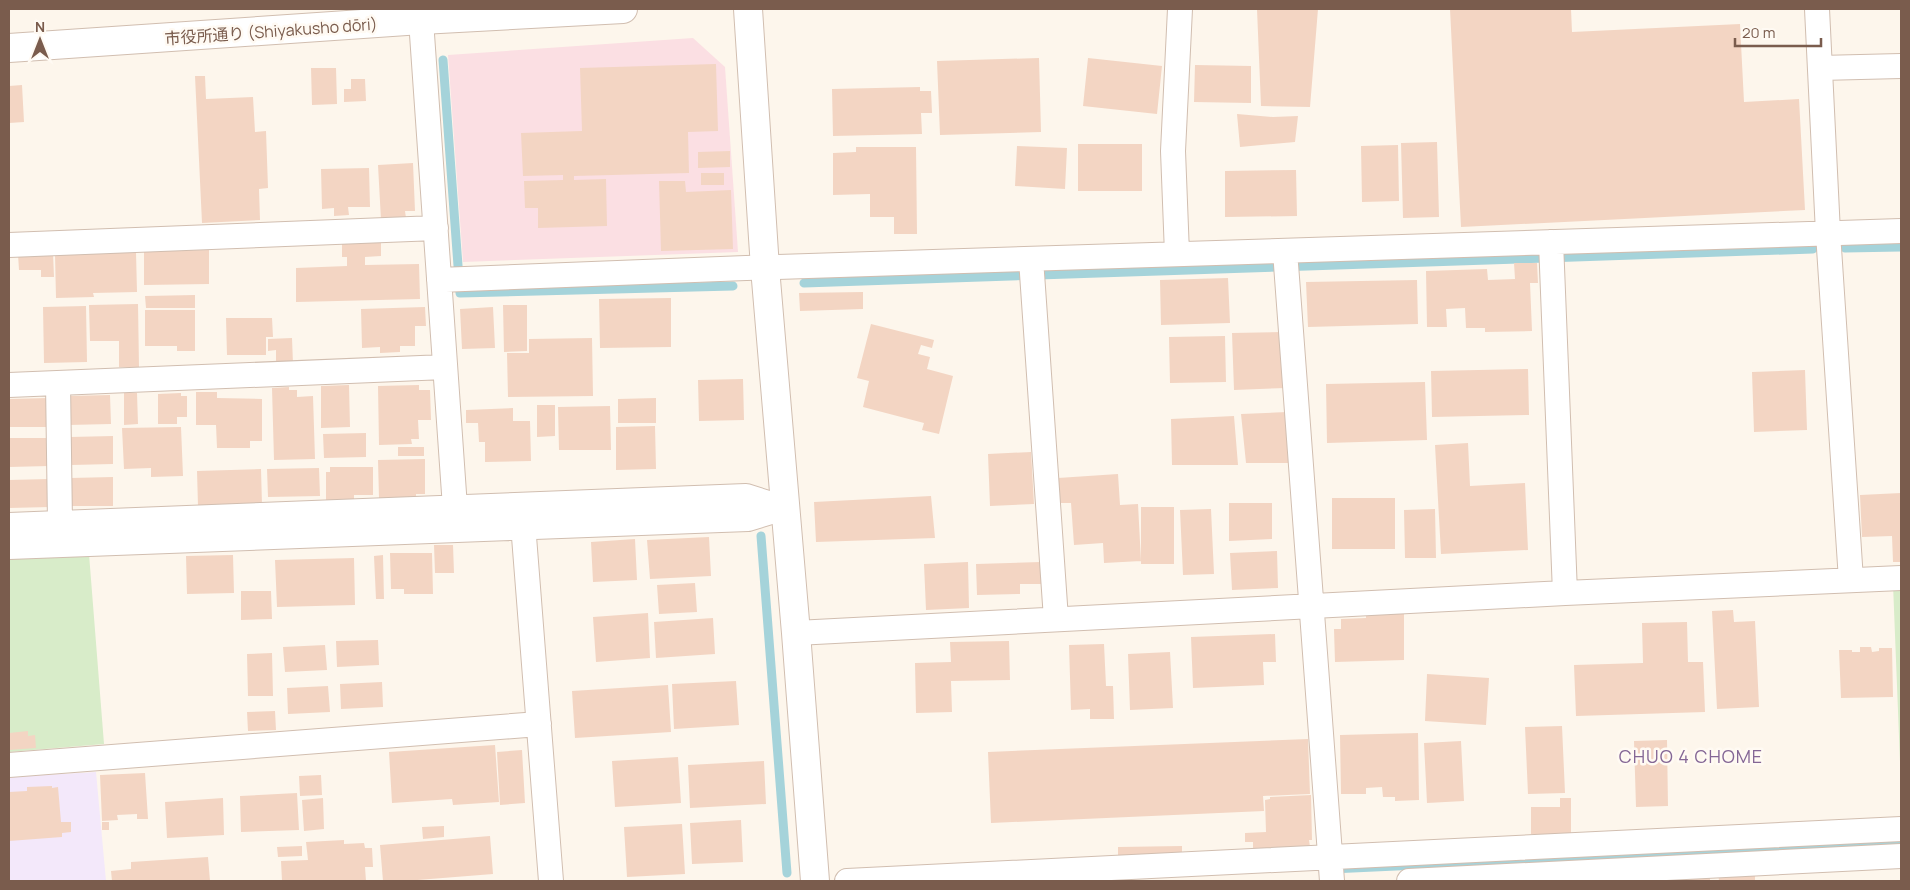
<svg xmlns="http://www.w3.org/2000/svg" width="1910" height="890" viewBox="0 0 1910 890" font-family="Manrope,'Noto Sans JP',sans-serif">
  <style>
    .education { fill: #f3e8fa }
    .medical { fill: #fbdfe3 }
    .green { fill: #d8ecc9 }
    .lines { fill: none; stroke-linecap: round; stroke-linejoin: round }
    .stream { stroke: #a5d3da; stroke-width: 9 }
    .building { fill: #f3d5c3 }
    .minor-casing { stroke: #d1beb0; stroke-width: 26 }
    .tertiary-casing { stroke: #d1beb0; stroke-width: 30 }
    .minor { stroke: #fff; stroke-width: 24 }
    .tertiary { stroke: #fff; stroke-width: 28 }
    .labels { text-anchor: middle; stroke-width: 5; stroke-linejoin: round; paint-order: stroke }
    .street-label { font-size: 16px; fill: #7a5c4d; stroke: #fffaf3 }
    .neighbourhood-label { font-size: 18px; letter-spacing: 1px; fill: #846695; stroke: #fffaf3 }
  </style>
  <rect width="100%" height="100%" fill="#fdf6ec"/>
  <!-- education -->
  <path class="education" d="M96 772 106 881H9V777Z"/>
  <!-- medical -->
  <path class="medical" d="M693 38 725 67 738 252 463 262 448 55Z"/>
  <!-- green -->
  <path class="green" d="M89 554 104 744 9 752V556Z
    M1893 584H1901V787Z"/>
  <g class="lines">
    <!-- stream -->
    <path class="stream" d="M443 60 460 293 733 286
      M1845 248 1901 247
      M804 283 1813 249
      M761 536 787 873
      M1331 869 1901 843
      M1086 881 1113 880"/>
  </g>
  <!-- building -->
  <path class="building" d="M1257 9H1318L1310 107 1261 106Z
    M1450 9H1571L1572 32 1740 24 1744 102 1799 99 1805 210 1461 227Z
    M1039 58 1041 132 940 135 937 61Z
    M1088 58 1162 66 1157 114 1083 106Z
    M716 64 718 131 688 132 689 173 574 176V180L606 179 607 226 538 228V208H525L524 181 563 180V175L523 176 521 133 582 131 580 68Z
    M1195 65 1251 66V103L1194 102Z
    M311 68H336L337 104 312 105Z
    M195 76H205L206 99 253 97 255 132 266 131 268 188 259 189 260 220 202 223Z
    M351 79H365L366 101 344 102V89H351Z
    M22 85 24 122 9 123V86Z
    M920 87V91H931L932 113H921L922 134 833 136 832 89Z
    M1237 114 1273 117 1298 116 1295 142 1240 147Z
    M1437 142 1439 217 1403 218 1401 143Z
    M1078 144H1142V191H1078Z
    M1398 145 1399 201 1362 202 1361 146Z
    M1017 146 1067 148 1065 189 1015 186Z
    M856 147H916L917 234H894V217H870V194L833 195V153L856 152Z
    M730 151V167L698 168V152Z
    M413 163 415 211H405L406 218 381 220 378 165Z
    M369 168 370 207H348L349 215 334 216V208L322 209 321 169Z
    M1296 170 1297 216 1225 217V171Z
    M701 173H724V185H701Z
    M659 181H685L686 192 731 190 733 249 661 251Z
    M381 242V256L365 257V265L419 264 420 299 296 302V268L347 266V257H342V243Z
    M209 250V284L144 285V251Z
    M136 252 137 292 93 293 94 297 56 298 55 254Z
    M53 253 54 277H41V270H19L18 254Z
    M1514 263H1537L1538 283H1530L1532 331 1485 332V328H1466L1465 308 1446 309 1447 327H1427L1426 271 1487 269 1488 280 1515 279Z
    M1228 278 1230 323 1161 325 1160 280Z
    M1417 280 1418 324 1308 327 1306 282Z
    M863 292V309L800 311 799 293Z
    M195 295V308H146L145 296Z
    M671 298V347L600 348 599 299Z
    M138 304 139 367H119V341H90L89 305Z
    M503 305H527V351L504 352Z
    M86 306 87 362 44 363 43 307Z
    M425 307 426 326H415V346H400V352L380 353V347L362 348 361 309Z
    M493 307 495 348 462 349 460 309Z
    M145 310H195V351H177V346H145Z
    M226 318H272L273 337H266V355H227Z
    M871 324 934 340 932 348 921 345 918 354 930 357 927 369 953 376 939 434 922 430 924 423 863 407 869 381 857 378Z
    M1284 332 1286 388 1234 390 1232 333Z
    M1225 336 1226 382 1170 383 1169 337Z
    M292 338 293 364H276V350L268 351V339Z
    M592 338 593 396 508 397 507 353H529V339Z
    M1528 369 1529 415 1432 417 1431 371Z
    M1805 370 1807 430 1754 432 1752 372Z
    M743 379 744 420 699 421 698 380Z
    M1425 382 1427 440 1327 443 1326 384Z
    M349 385 350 427 321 428V386Z
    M419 385V390H430L431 420H418L419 439H411L412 444 379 445 378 386Z
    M289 387V390H297V397L313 396 315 459 274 460 272 388Z
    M196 392H217V398L262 399V441H250V448H217L216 425H196Z
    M124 393H137L138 424 124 425Z
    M181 393V396H187V417H177V424H158V394Z
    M110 395 111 424 68 425 67 396Z
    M48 398V427H9V399Z
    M656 398V423H618V399Z
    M537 405H555V436L537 437Z
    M610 406 611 450H559L558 407Z
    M513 408V421H530L531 461 485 462V442H479L478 423H466V410Z
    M1287 412 1288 463H1246L1241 414Z
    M1234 416 1238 465H1172L1171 419Z
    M655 426 656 469 616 470V427Z
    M181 427 183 476 151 477V468L124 469 122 428Z
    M366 433V457L324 458 323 434Z
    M113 436V464L71 465 70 437Z
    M9 438H48L49 466 9 467Z
    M1468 443 1470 486 1525 483 1528 550 1441 554 1435 445Z
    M398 447H424V456H398Z
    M1031 452 1034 504 990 506 988 454Z
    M425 459V494H416V497L379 498 378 460Z
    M330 467H373V495H354V502H326V472H330Z
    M319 468 320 496 268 497 267 469Z
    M261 469 262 505 198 506 197 471Z
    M1118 474 1120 505 1138 504 1141 561 1104 563 1103 543 1074 545 1071 503H1059L1058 478Z
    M113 477V506H71L70 478Z
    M49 479 50 507 9 508V480Z
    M1901 493V562H1893L1892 536 1862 537 1860 495Z
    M931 496 935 538 816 542 814 502Z
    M1332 498H1395V549H1332Z
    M1229 503H1272V539L1229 541Z
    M1141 507H1174V564H1141Z
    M1211 509 1214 574 1183 575 1180 510Z
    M1435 509 1436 558H1405L1404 510Z
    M709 537 711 576 650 579 647 540Z
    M635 539 637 580 593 582 591 542Z
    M434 545H453L454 573H435Z
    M1277 551 1278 588 1232 590 1230 553Z
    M390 553H432L433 594H404V589H391Z
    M233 555 234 593 187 594 186 556Z
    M383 555 384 599H376L374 556Z
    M354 558 355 605 277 607 275 560Z
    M968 562 969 608 926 610 924 564Z
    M1041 562 1042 584H1020V594L977 595 976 564Z
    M695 583 697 612 659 614 657 585Z
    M241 591H271L272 619 241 620Z
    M1733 610 1734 622 1755 621 1759 707 1717 709 1712 611Z
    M1404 612V660L1335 662 1334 629H1341V619L1366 618V613Z
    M648 613 650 658 596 662 593 617Z
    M713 618 715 654 656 658 654 622Z
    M1687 622 1688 662H1703L1705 712 1576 716 1574 665 1643 663 1642 623Z
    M1275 634 1276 662H1263L1264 685 1193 688 1191 637Z
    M378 640 379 665 337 667 336 641Z
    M1009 641 1010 680 951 681 952 712 916 713 915 663 951 662 950 642Z
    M1104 644 1106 686H1113L1114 719H1090V709L1071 710 1069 645Z
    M325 645 327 670 285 672 283 647Z
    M1860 647H1871L1872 652 1879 651V648H1892L1893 697 1841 698 1839 650H1852V652H1860Z
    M1170 652 1173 708 1130 710 1128 654Z
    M272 653 273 696H248L247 654Z
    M1427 674 1489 678 1486 725 1425 721Z
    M736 681 739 725 674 729 672 684Z
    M382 682 383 707 341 709 340 684Z
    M668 685 671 732 575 738 572 691Z
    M328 686 330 712 288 714 287 688Z
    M275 711 276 730 248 731 247 712Z
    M1562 726 1565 793 1528 794 1525 727Z
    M28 731V736L35 735 36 748 9 750V733Z
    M1418 733 1419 800 1395 801V797H1383L1382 787 1366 788V794H1341L1340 735Z
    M1308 739 1310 794 1263 796 1264 811 991 823 988 752Z
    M1667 740 1668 806 1636 807 1634 741Z
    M1461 741 1464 801 1427 803 1424 743Z
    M495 745 499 802 453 805 452 799 392 803 389 752Z
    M522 750 525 803 500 805 497 752Z
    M678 757 681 803 615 807 612 761Z
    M764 761 766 804 690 808 688 765Z
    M145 773 148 819H137V814L117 815 118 820 102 821 100 775Z
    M321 775 322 795 300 796 299 776Z
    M52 786V788L58 787 61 822H71V832L62 833V837L9 841V792L27 791V787Z
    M297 793 299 830 241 832 240 796Z
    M1311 795 1312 840H1309L1310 847 1253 849V842H1245V833L1266 832 1265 800 1270 799V797Z
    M223 798 224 835 167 838 165 802Z
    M323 798 324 829 304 831 302 800Z
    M1560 798H1571V834H1531V807H1560Z
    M741 820 743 862 692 864 690 823Z
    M102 822H109V830H102Z
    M682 824 685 874 627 877 624 827Z
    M444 826V837L423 839 422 827Z
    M490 836 493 874 405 881H383L380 845Z
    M344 840V844L364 843 365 848H372L373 867H365L366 881H282L281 861 308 860 306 842Z
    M302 846V856L278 857 277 847Z
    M1182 846V855L1118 856V847Z
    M208 857 210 881H112L111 871 131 869V862Z
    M1755 870V881H1719L1718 871Z
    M1710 872V881H1671V873Z"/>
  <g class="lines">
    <defs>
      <path id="minor" d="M1817 9 1828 233 1851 580
        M421 20 456 522
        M1820 68 1901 66
        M1551 242 1565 593
        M9 245 436 228
        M1285 251 1332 881
        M1177 254 1173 151 1180 9
        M1031 259 1056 619
        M439 280 746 268 1901 231
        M58 383 60 523
        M9 385 445 367
        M522 511 551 881
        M9 525 746 496 784 508
        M9 547 748 519 784 508
        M796 633 1565 593 1901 578
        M9 765 539 724
        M847 881 1901 829
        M1409 881 1901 856"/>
      <path id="tertiary" d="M748 9 765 268 796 633 815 881
        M9 48 421 20 623 9"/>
    </defs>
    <!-- minor casing -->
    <use href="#minor" class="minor-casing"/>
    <!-- tertiary casing -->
    <use href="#tertiary" class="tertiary-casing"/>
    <!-- minor -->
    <use href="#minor" class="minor"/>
    <!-- tertiary -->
    <use href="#tertiary" class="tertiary"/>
  </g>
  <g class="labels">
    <!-- street labels -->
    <g class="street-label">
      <text transform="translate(271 31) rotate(-4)" y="6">市役所通り (Shiyakusho dōri)</text>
    </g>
    <!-- neighbourhood labels -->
    <g class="neighbourhood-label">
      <text x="1691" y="763">CHUO 4 CHOME</text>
    </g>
  </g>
  <!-- border -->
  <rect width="1910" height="890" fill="none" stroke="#7a5c4d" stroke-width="20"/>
  <!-- north arrow -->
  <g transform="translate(40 40)" stroke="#fffaf3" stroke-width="4" paint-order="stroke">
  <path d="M0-4L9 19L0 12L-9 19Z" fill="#7a5c4d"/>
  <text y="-8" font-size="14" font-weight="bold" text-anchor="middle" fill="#7a5c4d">N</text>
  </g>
  <!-- scale -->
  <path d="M1735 38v8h86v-8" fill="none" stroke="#7a5c4d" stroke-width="2.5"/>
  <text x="1742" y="38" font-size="15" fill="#7a5c4d" stroke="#fffaf3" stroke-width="4" paint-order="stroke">20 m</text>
</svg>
